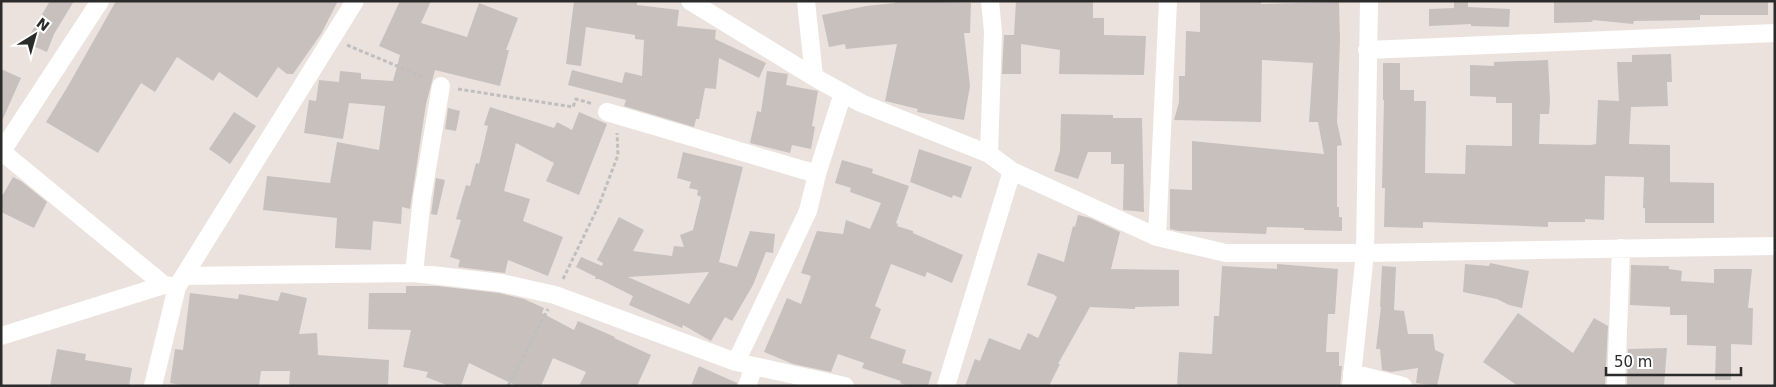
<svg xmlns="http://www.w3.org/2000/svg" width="1776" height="387" viewBox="0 0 1776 387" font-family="'DejaVu Sans',sans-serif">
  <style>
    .building { fill: #c7c0bd; fill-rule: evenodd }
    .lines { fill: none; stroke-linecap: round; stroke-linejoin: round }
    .path { stroke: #bfbfbf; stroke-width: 3; stroke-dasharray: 4 2.5; stroke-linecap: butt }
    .minor { stroke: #fff; stroke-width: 18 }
  </style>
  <rect width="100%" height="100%" fill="#ebe2de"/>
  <!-- building -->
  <path class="building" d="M50 1H74L54 34 47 52 28 44 30 39 28 38Z
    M116 1H338L321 34 293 74H287L278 67 257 98 219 72 213 81 177 57 155 92 141 83 98 153 46 122 68 86Z
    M400 1H431L421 23 467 37 479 3 518 18 506 50H509L500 86 435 70 426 104 410 209 402 207 401 224 373 221 371 250 335 248 337 218 263 210 267 176 330 183 337 142 379 150 385 106 349 103 343 139 304 133 309 100 316 101 319 80 339 82 340 71 361 73V79L393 81 400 55 379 46Z
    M574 1H637V5L679 10 677 26 716 30 715 39 766 63 759 78 719 58 716 89 705 88 699 119H696L694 127 624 106 626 100 568 85 572 70 622 83 625 72 642 76 644 40 635 39V35L586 27 581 66 566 64Z
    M895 1 971 3 970 33H964L970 86 964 120 917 112 918 109 885 101 897 44 846 49 845 44 829 47 822 15 866 6 895 3Z
    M1016 1H1093V18H1104V35L1146 36 1144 75 1059 74 1060 50 1021 44V74H1002L1004 35H1014Z
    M1200 1H1261V4L1339 2 1340 40 1337 122 1342 145 1337 146V207H1339V217H1342V231L1304 230V228L1267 227 1266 234 1179 231 1170 229V189L1192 190V141L1324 154 1318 122H1309L1313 63 1262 60 1261 122 1174 120 1179 102V76H1185L1186 31 1200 32Z
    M1454 1H1468V7L1510 9 1509 27 1471 26V24L1429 26V9L1454 8Z
    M1554 1H1768V15H1700V20L1634 21 1633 24 1593 20 1592 22 1554 23Z
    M1671 54 1672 82H1667L1668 106 1631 107 1629 144 1670 145V182L1714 183V223H1645V208H1643L1644 177 1605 176 1604 220 1585 219V222H1548V227L1423 222V228L1384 227 1385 188H1382L1384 100H1383V63H1400V90H1414V101H1426L1425 173 1465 174 1466 145 1512 146V103H1496V97L1470 96V65L1494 66V62L1548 60 1550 101 1549 114H1540L1539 144 1590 145 1596 144 1598 100 1619 101 1617 62H1632V55Z
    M1 69 21 78 1 123Z
    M767 71 788 74 786 85 818 91 812 126 815 127 811 149 792 145 790 153 750 143 757 111 761 112Z
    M490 107 554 128 557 122 572 130 579 112 607 124 579 195 546 181 554 163 516 143 504 191 530 199 523 221 563 237 548 276 508 260 505 273 458 267 460 260 450 257 461 220 456 219 466 185 470 186 476 163 479 164 488 126 484 125Z
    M448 108 460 111 456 131 445 129Z
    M234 112 256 126 230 164 209 149Z
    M1061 114 1113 115V118H1142L1144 212 1123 210 1124 164H1111V152H1088L1078 179 1054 171 1060 151Z
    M919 149 972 167 961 198 953 195 952 198 910 182Z
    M683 152 743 167 719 262 737 267 750 231 775 234 773 253 766 252 753 285 732 321 725 317 711 341 683 325 682 328 629 305 633 296 599 279H595L596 277 576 267 581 257 602 266 603 263 597 260 619 217 644 230 633 251 672 256 674 246 684 247 680 235 693 230 701 197 697 195 698 190 689 188 691 182 677 178ZM709 272 689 304 628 277Z
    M842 160 873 169 872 173 909 186 896 223 898 224 897 226 913 231V233L963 255 952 283 927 272 925 277 891 264 875 306 881 309 870 338 906 350 902 363 932 372 928 386H909L900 383 901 381 862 368 864 363 838 354 831 372 793 364 764 352 787 298 801 304 811 276 801 273 817 231 843 234 846 220 870 229 881 203 850 192 851 188 835 183Z
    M13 177 21 181 47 202 34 228 1 212V198Z
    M436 178 445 180 437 215 431 214Z
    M1078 215 1090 218 1120 232 1111 269 1179 270V306L1135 307V309L1090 307 1058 364H1060L1049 386H965L975 359 980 361 989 338 1020 350 1028 333 1038 338 1057 297 1055 296V295L1027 285 1038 253 1064 262 1073 226 1075 227Z
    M1490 263 1529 271 1522 308 1509 305 1497 299 1463 292 1465 264 1489 266Z
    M1277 264 1338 269 1335 314H1328L1326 352H1339V366H1342L1340 386H1177L1179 352 1212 354 1214 316H1219L1222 266 1277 269Z
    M1631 265 1669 266V269L1682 271 1681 281 1714 283V269H1752L1748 308H1753L1752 345 1731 344V380H1715L1716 346 1687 345V315H1670V307L1630 305Z
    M1382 266 1396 267 1394 310 1404 311 1408 334H1433L1435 350 1444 354 1437 386 1416 383 1418 368 1391 372 1382 370 1380 349H1376L1381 307H1380Z
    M406 286H437L499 293 524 299 544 308 542 313 574 330 578 321 615 337 614 338 651 355 637 386H579L586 372 553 358 541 386H517L469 363 461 386H449L426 377 428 372 403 367 411 330 368 329 369 293H406Z
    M281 292 307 298 299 334 317 333 318 355 389 360 388 386H289L290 371H261L259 386H186L170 383 175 349 183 350 190 293 238 299 239 294 278 301Z
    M1518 313 1573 353 1594 318 1608 326 1605 386H1518L1483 362Z
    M1667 348 1664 386H1627L1628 349Z
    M57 349 86 354 85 360 132 368 129 386H50Z
    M699 366 737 383V386H691Z"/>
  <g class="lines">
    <!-- path -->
    <path class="path" d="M347 45 426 78
      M458 89 573 107 576 99 593 104
      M563 279 599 205 618 155 617 133
      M508 386 548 309"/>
    <!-- minor -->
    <path class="minor" d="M690 1 814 77 861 103 989 154 1012 171 1157 237 1226 253H1365L1775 246
      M806 1 814 77
      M1367 50 1775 33
      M607 112 817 174
      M1 151 164 285 177 287
      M2 151 100 1
      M989 154 993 32 990 1
      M1157 237 1168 1
      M414 273 422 198 441 86
      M184 276 414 273 501 283 555 295 736 362 845 386
      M1 336 164 285
      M736 362 808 211 817 174 843 93
      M1352 373 1403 386
      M153 386 177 287 355 1
      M747 386 754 366
      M946 386 1012 171
      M1351 386 1365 253 1369 1
      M1616 386 1621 248"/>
  </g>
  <!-- border -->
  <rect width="1776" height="387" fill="none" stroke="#2b2b2b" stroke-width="5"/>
  <!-- north arrow -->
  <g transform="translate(35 35) rotate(37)" stroke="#ffffff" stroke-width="4" paint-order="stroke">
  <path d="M0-4L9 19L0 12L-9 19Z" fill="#2b2b2b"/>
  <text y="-8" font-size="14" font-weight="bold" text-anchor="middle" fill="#2b2b2b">N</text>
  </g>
  <!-- scale -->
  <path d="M1606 367v8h135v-8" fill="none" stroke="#2b2b2b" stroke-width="2.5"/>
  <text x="1614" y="367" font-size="15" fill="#2b2b2b" stroke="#ffffff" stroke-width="4" paint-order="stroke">50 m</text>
</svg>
